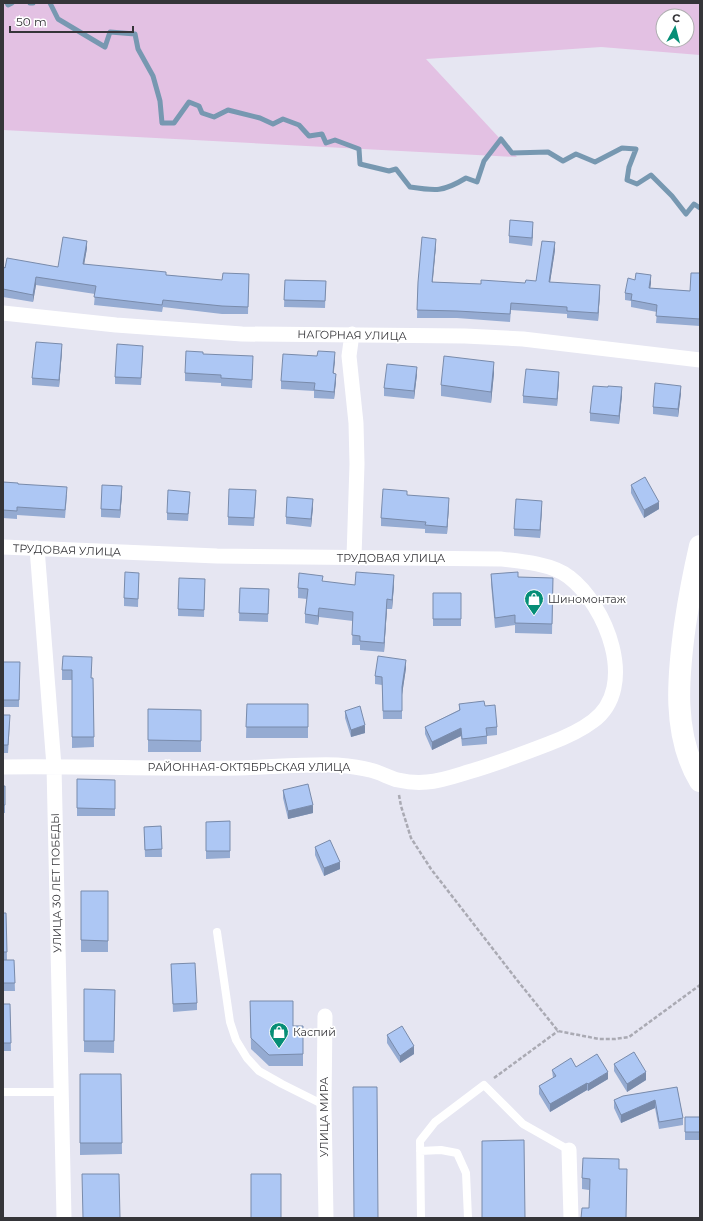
<svg xmlns="http://www.w3.org/2000/svg" width="703" height="1221" viewBox="0 0 703 1221" font-family="Montserrat,sans-serif">
  <style>
    .green { fill: #e3c1e3; fill-rule: evenodd }
    .lines { fill: none; stroke-linecap: round; stroke-linejoin: round }
    .stream { stroke: #7798b1; stroke-width: 5 }
    .path { stroke: #aaaab3; stroke-width: 2.5; stroke-dasharray: 4 2; stroke-linecap: butt }
    .lane { stroke: #fff; stroke-width: 8 }
    .street { stroke: #fff; stroke-width: 15 }
    .secondary { stroke: #fff; stroke-width: 22 }
    .wall { fill: #95abd2 }
    .shaded-wall { fill: #798bab }
    .building { fill: #adc7f4; stroke: #798bab }
    .labels { text-anchor: middle; stroke-width: 3.5; stroke-linejoin: round; paint-order: stroke }
    .street-label { font-size: 11px; fill: #353539; stroke: #fff }
    .poi-label { font-size: 11px; fill: #353539; stroke: #fff; text-anchor: start }
  </style>
  <rect width="100%" height="100%" fill="#e6e6f2"/>
  <!-- green -->
  <path class="green" d="M3 3H700V55L601 47 426 59 517 157 3 130ZM663 16H687V40H663Z"/>
  <g class="lines">
    <!-- stream -->
    <path class="stream" d="M7 3 8 5 12 3
      M30 3H33
      M50 3 58 19 105 47 110 32 135 34 138 49 153 76 160 101 162 123H174L189 102 199 106 202 113 214 117 228 110 260 118 273 124 283 119 299 125 309 136 322 134 326 143 335 140 359 149 360 164 389 171 396 169 410 187C436 191 443 192 466 178L477 182 484 161 501 139 512 153 548 152 563 161 576 154 595 162 622 148 636 149 629 167 627 180 637 184 651 175 672 196 686 214 694 204 700 208"/>
    <!-- path -->
    <path class="path" d="M399 795 401 806 411 838 431 869 517 980 558 1031 599 1039H615L629 1037 700 985
      M494 1078 558 1031"/>
    <!-- lane -->
    <path class="lane" d="M217 932 230 1022 236 1040 247 1058 259 1071 282 1084 324 1105
      M3 1092H60
      M420 1151 441 1150 457 1153 466 1173 468 1218
      M421 1218 420 1141 435 1122 484 1085 523 1124 569 1150"/>
    <!-- street -->
    <path class="street" d="M3 313 116 325 242 334 465 336 523 339 700 360
      M352 334 349 356 356 423 357 464 354 557
      M3 547 217 556 501 559C521 561 553 564 569 577 606 605 639 687 593 721 580 731 564 738 548 744 522 754 496 764 468 772 455 776 441 781 427 782 418 783 407 782 398 780 389 778 380 772 370 770 359 767 348 766 337 765 305 764 272 767 240 768 161 769 82 766 3 767
      M37 548 54 766 64 1218
      M325 1016 324 1105 326 1218
      M569 1150 571 1218"/>
    <!-- secondary -->
    <path class="secondary" d="M700 546C694 572 689 598 685 625 678 676 672 735 700 781"/>
  </g>
  <!-- wall -->
  <path class="wall" d="M533 230 532 246 509 243V236Z
    M436 246 432 282 481 284 525 283 536 281 555 250 550 282 600 293 598 321 567 318V314L511 310 510 322 457 318H417L418 282Z
    M87 248 84 264 166 275 222 280 249 274 248 314H222L163 307 162 312 94 305 95 294 36 285 33 302 3 297V267H58Z
    M700 273V326L656 323 657 312 631 307V301L625 300V293L651 283 650 288 690 291Z
    M285 280 326 281 325 308 284 307Z
    M62 351 59 387 32 385V378Z
    M143 353 141 385 115 384V377Z
    M203 354 253 364 252 388 221 386V383L185 381V373Z
    M335 360 333 373 336 381 334 399 314 398V391L281 389V381Z
    M494 373 491 403 441 396V385Z
    M417 374 414 399 384 396V388Z
    M559 380 557 406 523 403V396Z
    M681 393 678 417 653 414V407Z
    M622 395 619 424 590 421V413Z
    M3 482 18 484 67 495 65 518 17 515V519L3 518Z
    M631 485 659 509 644 518 631 493Z
    M122 494 120 518 101 517V509Z
    M407 495 449 505 447 534 425 533V529L381 526V518Z
    M256 498 254 526 228 525V517Z
    M190 499 188 521 167 520V513Z
    M313 507 311 527 286 524V517Z
    M542 508 540 538 514 536V529Z
    M139 573 138 607 124 606V598Z
    M491 574 518 577 553 578 552 634 515 633V625L495 628 491 584Z
    M323 582 355 585H394L392 609H387L384 652 360 650V645H352L353 621 319 617 318 625 305 623V614L307 599 298 598V588Z
    M205 587 204 617 178 616V609Z
    M240 588 269 589 268 622 239 621Z
    M433 593H461V626H433Z
    M3 662H20L19 707H3Z
    M92 668 91 678H93L94 747 72 748V680H62V670Z
    M406 668 402 694V719H383L382 685 375 684V676Z
    M247 704H308V738H246Z
    M459 704 485 706 497 727V735L487 736V744L462 746 461 736 432 750 425 734V727L459 710Z
    M148 709 201 710V752H148Z
    M345 711 365 733 351 737 345 718Z
    M3 715 10 722 8 753H3Z
    M77 779 115 780V816H77Z
    M3 786H5V813H3Z
    M283 790 313 813 288 819 283 798Z
    M230 821V858L206 859V822Z
    M161 826 162 857H145L144 827Z
    M315 847 340 869 324 876 315 855Z
    M81 891H108V952H81Z
    M3 913H6L7 960H14L15 991H3Z
    M171 964 197 1003V1010L173 1012Z
    M84 989 115 990 114 1053 84 1052Z
    M250 1001 293 1026H303V1066H269L251 1049Z
    M3 1004H10L11 1051H3Z
    M387 1035 414 1054 400 1063 387 1043Z
    M614 1064 646 1080 627 1092 614 1071Z
    M576 1067 608 1079 588 1091 587 1090 550 1112 539 1094V1086L553 1078 552 1070Z
    M80 1074H121L122 1154 80 1155Z
    M677 1087 683 1118V1125L659 1129 655 1108 621 1123 614 1108V1100Z
    M685 1117H700V1140H685Z
    M619 1169 627 1180 589 1190 582 1189V1178Z"/>
  <!-- shaded-wall -->
  <path class="shaded-wall" d="M533 222V230L532 246V238Z
    M436 239V246L432 290V282Z
    M87 241V248L83 271V264Z
    M555 242V250L549 289V282Z
    M651 275V283L649 296V288Z
    M36 277V285L33 302V295Z
    M600 285V293L598 321V313Z
    M62 344V351L59 387V380Z
    M335 352V360L333 381V373Z
    M494 362V373L491 403V392Z
    M417 367V374L414 399V391Z
    M559 372V380L557 406V399Z
    M336 374V381L334 399V392Z
    M681 386V393L678 417V409Z
    M622 387V395L619 424V416Z
    M122 486V494L120 518V510Z
    M449 498V505L447 534V527Z
    M313 499V507L311 527V519Z
    M542 501V508L540 538V530Z
    M659 502V509L644 518V510Z
    M394 575V585L392 609V600Z
    M387 599V609L384 652V643Z
    M319 608V617L318 625V616Z
    M406 660V668L402 695V687Z
    M365 725V733L351 737V730Z
    M461 728V736L432 750V742Z
    M313 805V813L288 819V811Z
    M340 862V869L324 876V868Z
    M414 1046V1054L400 1063V1056Z
    M608 1072V1079L588 1091V1084Z
    M646 1072V1080L627 1092V1084Z
    M587 1083V1090L550 1112V1104Z
    M655 1100V1108L621 1123V1115Z"/>
  <!-- building -->
  <path class="building" d="M510 220 533 222 532 238 509 236Z
    M63 237 87 241 83 264 166 272V275L222 280 223 273 249 274 248 307 222 306 163 300 162 305 94 297 96 286 36 277 33 295 3 289V267L5 268 7 258 58 267Z
    M422 237 436 239 432 282 481 284V280L525 283 526 280 536 281 542 241 555 242 549 282 600 285 598 313 567 311V307L511 303 510 314 457 311 417 310 418 282Z
    M636 273 651 275 649 288 690 291 691 273H700V319L656 316 657 305 631 300 632 294 625 293 628 278 635 280Z
    M285 280 326 281 325 301 284 300Z
    M36 342 62 344 59 380 32 378Z
    M117 344 143 346 141 378 115 377Z
    M186 351 203 352V354L253 356 252 380 221 378V375L185 373Z
    M318 351 335 352 333 373 336 374 334 392 314 390 315 383 281 381 283 354 317 356Z
    M444 356 494 362 491 392 441 385Z
    M387 364 417 367 414 391 384 388Z
    M526 369 559 372 557 399 523 396Z
    M655 383 681 386 678 409 653 407Z
    M593 386 608 387V386L622 387 619 416 590 413Z
    M645 477 659 502 644 510 631 485Z
    M3 482 18 483V484L67 487 65 510 17 507V511L3 510Z
    M102 485 122 486 120 510 101 509Z
    M229 489 256 490 254 518 228 517Z
    M383 489 407 491V495L449 498 447 527 425 525 426 522 381 518Z
    M168 490 190 492 188 514 167 513Z
    M287 497 313 499 311 519 286 517Z
    M516 499 542 501 540 530 514 529Z
    M125 572 139 573 138 599 124 598Z
    M356 572 394 575 392 600 387 599 384 643 360 641V636L352 635 353 612 319 608 318 616 305 614 308 589 298 588 299 573 323 576 322 581 355 585Z
    M518 572V577L553 578 552 624 515 623V615L495 618 491 574Z
    M179 578 205 579 204 610 178 609Z
    M240 588 269 589 268 614 239 613Z
    M433 593H461V619H433Z
    M63 656 92 657 91 678H93L94 737H72V670H62Z
    M378 656 406 660 402 687V711H383L382 677 375 676Z
    M3 662H20L19 700H3Z
    M484 701 485 706 495 705 497 727 486 728 487 736 462 739 461 728 432 742 425 727 460 710 459 704Z
    M247 704H308V727H246Z
    M360 706 365 725 351 730 345 711Z
    M148 709 201 710V741L148 740Z
    M3 715H10L8 745H3Z
    M77 779 115 780V809L77 808Z
    M308 784 313 805 288 811 283 790Z
    M3 786H5V805H3Z
    M230 821V851H206V822Z
    M161 826 162 849 145 850 144 827Z
    M330 840 340 862 324 868 315 847Z
    M81 891H108V941L81 940Z
    M3 913H6L7 952H3Z
    M3 960H14L15 983H3Z
    M195 963 197 1003 173 1004 171 964Z
    M84 989 115 990 114 1041H84Z
    M250 1001H293V1026H303V1054L269 1055 251 1038Z
    M3 1004H10L11 1043H3Z
    M402 1026 414 1046 400 1056 387 1035Z
    M634 1052 646 1072 627 1084 614 1064Z
    M597 1054 608 1072 588 1084 587 1083 550 1104 539 1086 556 1076 552 1070 571 1058 576 1067Z
    M80 1074H121L122 1143H80Z
    M353 1087H377L378 1218H354Z
    M677 1087 683 1118 659 1122 655 1100 621 1115 614 1100 623 1096Z
    M685 1117H700V1132H685Z
    M524 1140 525 1218H482V1141Z
    M583 1158 619 1159V1169H627L626 1218H581L582 1208H589L590 1179 582 1178Z
    M82 1174H119L120 1218H83Z
    M251 1174H281V1218H251Z"/>
  <!-- icons -->
  <defs>
    <symbol id="shop-pin" viewBox="-11 -11 22 30"><path d="M0 17L-7.5 6A9.5 9.5 0 1 1 7.5 6Z" fill="#068e76" stroke="#fff"/><path d="M-5-2.5h2.3a2.7 3.5 0 0 1 5.4 0H5L5.5 6h-11ZM-1.5-2.5h3a1.5 2.3 0 0 0-3 0Z" fill="#fff"/></symbol>
  </defs>
  <g fill-rule="evenodd">
    <use href="#shop-pin" x="523" y="588" width="22" height="30"/>
    <use href="#shop-pin" x="268" y="1021" width="22" height="30"/>
  </g>
  <g class="labels">
    <!-- street labels -->
    <g class="street-label">
      <text transform="translate(352 335) rotate(1)" y="4">НАГОРНАЯ УЛИЦА</text>
      <text transform="translate(67 550) rotate(2)" y="4">ТРУДОВАЯ УЛИЦА</text>
      <text x="391" y="562">ТРУДОВАЯ УЛИЦА</text>
      <text x="249" y="771">РАЙОННАЯ-ОКТЯБРЬСКАЯ УЛИЦА</text>
      <text transform="translate(56 883) rotate(-91)" y="4">УЛИЦА 30 ЛЕТ ПОБЕДЫ</text>
      <text transform="translate(324 1117) rotate(-90)" y="4">УЛИЦА МИРА</text>
    </g>
    <!-- poi labels -->
    <g class="poi-label">
      <text x="548" y="603">Шиномонтаж</text>
      <text x="293" y="1036">Каспий</text>
    </g>
  </g>
  <!-- border -->
  <rect width="703" height="1221" fill="none" stroke="#353539" stroke-width="8"/>
  <!-- north arrow -->
  <g transform="translate(675 28) rotate(7)"><circle r="19" fill="#ffffff" stroke="#aeaeb0"/>
  <path d="M0-3L7 15L0 10L-7 15Z" fill="#068e76"/>
  <text y="-6" font-size="11" font-weight="bold" text-anchor="middle" fill="#353539">С</text>
  </g>
  <!-- scale -->
  <path d="M10 26v6h123v-6" fill="none" stroke="#353539" stroke-width="2"/>
  <text x="16" y="26" font-size="12" fill="#353539" stroke="#ffffff" stroke-width="3" paint-order="stroke">50 m</text>
</svg>
